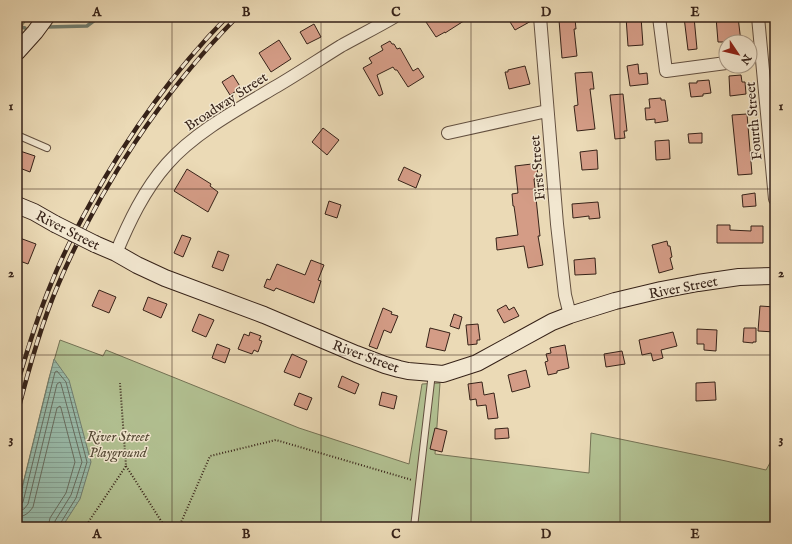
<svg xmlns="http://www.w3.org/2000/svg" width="792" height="544" viewBox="0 0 792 544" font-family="'IM FELL English',serif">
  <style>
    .green { fill: #b2c192; stroke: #747255 }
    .water { fill: url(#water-rules); stroke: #717e70 }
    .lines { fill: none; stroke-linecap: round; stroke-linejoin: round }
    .shore { stroke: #686e61; stroke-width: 1 }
    .stream { stroke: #717e70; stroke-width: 3.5 }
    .building { fill: #d49c86; stroke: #362218 }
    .service-casing { stroke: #635040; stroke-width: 8 }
    .minor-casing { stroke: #635040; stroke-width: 14 }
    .secondary-casing { stroke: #362218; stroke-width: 18 }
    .path { stroke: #362218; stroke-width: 2; stroke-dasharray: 1 2; stroke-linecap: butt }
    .service { stroke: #f2e7d0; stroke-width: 6 }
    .minor { stroke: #f2e7d0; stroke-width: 12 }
    .secondary { stroke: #f2e7d0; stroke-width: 16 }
    .rail-casing { stroke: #362218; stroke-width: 4.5 }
    .rail { stroke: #f2e7d0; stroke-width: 3; stroke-dasharray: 9; stroke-linecap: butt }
    .secondary-bridge-casing { stroke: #362218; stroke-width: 18; stroke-linecap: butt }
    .secondary-bridge { stroke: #f2e7d0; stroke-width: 16 }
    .grid { fill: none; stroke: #362218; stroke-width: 1; stroke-opacity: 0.55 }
    .labels { text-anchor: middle; stroke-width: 3; stroke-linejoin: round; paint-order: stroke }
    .street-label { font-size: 14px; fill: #362218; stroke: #f2e7d0 }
    .park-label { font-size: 14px; font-style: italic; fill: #554a36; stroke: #f2e7d0 }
    .neatline { fill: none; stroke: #362218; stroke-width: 1.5 }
    .grid-label { font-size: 13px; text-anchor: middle; font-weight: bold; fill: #362218 }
  </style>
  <defs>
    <pattern id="water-rules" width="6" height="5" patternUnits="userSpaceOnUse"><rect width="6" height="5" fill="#9ba"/><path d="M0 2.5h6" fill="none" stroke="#84a092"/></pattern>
  </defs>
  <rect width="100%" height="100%" fill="#ebdab6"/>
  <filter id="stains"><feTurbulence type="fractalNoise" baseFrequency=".005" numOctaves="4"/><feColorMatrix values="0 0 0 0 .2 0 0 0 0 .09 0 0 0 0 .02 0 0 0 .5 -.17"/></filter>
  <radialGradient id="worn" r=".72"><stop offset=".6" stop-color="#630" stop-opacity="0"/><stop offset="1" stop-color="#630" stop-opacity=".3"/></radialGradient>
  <!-- green -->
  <path class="green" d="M17 17H29L17 32Z
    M60 340 103 356 106 350 299 428 409 464 422 384 440 383 435 454 589 473 591 433 726 461 766 470 775 454V527H17V508L49 378Z"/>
  <!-- water -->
  <path class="water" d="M54 359 69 380 91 462 80 499 62 527H17V509Z"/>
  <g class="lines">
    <!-- shore -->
    <path class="shore" d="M17 506 20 505 23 502 55 372 57 371 66 382 87 462 76 498 60 524 59 527
      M17 511 24 509 28 504 57 384 60 382 61 384 82 462 71 495 55 521 54 527
      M17 517C24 517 29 513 33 507L57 408 60 406 61 408 75 462 66 493 50 518 48 527"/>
    <!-- stream -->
    <path class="stream" d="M17 26 25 28
      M47 27 87 26 99 17"/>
  </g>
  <!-- building -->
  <path class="building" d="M427 17H470L445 33V32L436 37 426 22 429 20Z
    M507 17H533V20L515 30Z
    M626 17H641L643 45 628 46Z
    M684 17H694L697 49 688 50Z
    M716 17H738L741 42H718Z
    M575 19 576 29H574L577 56 562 58 559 20Z
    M314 24 321 37 307 44 300 32Z
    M279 40 291 59 271 72 259 53Z
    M390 41 392 44H394L397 49 400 48 413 71 418 68 424 77 408 87 397 70H395L393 67 377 75 383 94 379 96 363 68 372 63 369 58 383 50 381 46Z
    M638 64 639 74 647 73 648 84 630 86 627 66Z
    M525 66 530 84 509 89 505 72H508V70Z
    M592 72 594 89H590L595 129 577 131 574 106 578 105 575 73Z
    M233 75 241 88 230 95 222 82Z
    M741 75 742 82H745L746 94 730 96 729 76Z
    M709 80 711 93 703 94V96L691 97 689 83H697V81Z
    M623 94 627 131H624L625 138 615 139 610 95Z
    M661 98V100H665L668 121 655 123V119L646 120 645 108H650L649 99Z
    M747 114 752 174 738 175 732 115Z
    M323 128 339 140 327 155 312 142Z
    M702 133V143H689L688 134Z
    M669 140 670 159 656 160 655 141Z
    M17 150 35 156 30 172 17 167Z
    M597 150 598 169 582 170 580 152Z
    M532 164V166H537L538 178 534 179 540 236H538L543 265 528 268 524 246 497 250 496 238 518 235 514 206H513L512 194 518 193 515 166Z
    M404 167 421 175 416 188 398 180Z
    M187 169 211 184 210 186 218 192 208 212 174 191Z
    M755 193 756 206 743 207 742 195Z
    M329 201 341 205 337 218 325 214Z
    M598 202 600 218 589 219V216L573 218 572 204Z
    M717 225H730V230L751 231V226H763V243H717Z
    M182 235 191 238 183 257 174 253Z
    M17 237 36 244 28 264 17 260Z
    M667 241 668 246H670L672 257 670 258 673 269 659 273 652 245Z
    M218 251 229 255 223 271 212 267Z
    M595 258 596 274 575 275 574 260Z
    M311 260 324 265 318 280 321 281 314 303 276 288 274 291 264 287 267 279 270 280 277 264 305 275Z
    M99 290 116 297 109 313 92 306Z
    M148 297 167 304 161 318 143 310Z
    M506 305 509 310 514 307 519 316 504 323 497 310Z
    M760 306 775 307V332L758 331Z
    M383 308 392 312 391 314 398 316 391 333 384 330 377 349 369 346Z
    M199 314 214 320 206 337 192 331Z
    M454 314 462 317 459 329 450 326Z
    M478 324 480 340H477V344L468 345 466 325Z
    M430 328 450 333 445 351 426 347Z
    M744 328H756V342H753V343L743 342Z
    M697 329 717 330 716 351 704 350V344H697Z
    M250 332 261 336 259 340 262 341 258 352 254 350 252 354 238 349 244 334 249 336Z
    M673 332 677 346 661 350 663 358 653 361 651 353 642 355 639 340Z
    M217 344 230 349 225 363 212 358Z
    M565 345 569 368 557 371V373L548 375 545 362 548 361 546 354 551 353 550 348Z
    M622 351 625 364 606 367 604 354Z
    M292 354 307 361 300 378 284 372Z
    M526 370 530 387 512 392 508 375Z
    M342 376 359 384 355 394 338 387Z
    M482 382 484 395 494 393 498 418 488 419 486 405 477 406 476 399 470 400 468 384Z
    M715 382 716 400 696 401V383Z
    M382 392 397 396 394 409 379 405Z
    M299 393 312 398 307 410 294 405Z
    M435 428 447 431 442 452 430 449Z
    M508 428 509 438 495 439V429Z"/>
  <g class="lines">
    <defs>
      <path id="service" d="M17 135 47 148
        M414 527 432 373"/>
      <path id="minor" d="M540 17 557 224 565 295 570 315
        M659 17 666 71 726 63
        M758 17 775 199
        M448 133 547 111
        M116 253C129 222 144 190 167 164 195 132 240 108 277 86 299 73 320 59 341 46 359 36 377 27 394 17"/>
      <path id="secondary" d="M17 52 35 32 46 17
        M17 205 34 212 55 224
        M95 244 116 253 137 265 165 278 264 315 356 354 385 365 399 369 408 371 432 373 443 374 477 363 552 322 570 315 615 301 661 290 698 283 739 277 775 276"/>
    </defs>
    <!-- service casing -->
    <use href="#service" class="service-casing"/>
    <!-- minor casing -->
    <use href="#minor" class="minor-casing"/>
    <!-- secondary casing -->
    <use href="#secondary" class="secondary-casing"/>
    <!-- path -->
    <path class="path" d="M126 466 165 527
      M85 527 126 466 120 383
      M179 527 210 456 276 440 412 480"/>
    <!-- service -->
    <use href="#service" class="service"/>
    <!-- minor -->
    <use href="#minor" class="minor"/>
    <!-- secondary -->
    <use href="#secondary" class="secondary"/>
    <defs>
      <path id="rail" d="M17 385C27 351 37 317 51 284 62 256 76 229 91 202 128 135 173 72 227 17
        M17 415C28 371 40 327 58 285 100 186 162 93 237 17"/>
    </defs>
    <!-- rail casing -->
    <use href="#rail" class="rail-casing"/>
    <!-- rail -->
    <use href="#rail" class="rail"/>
    <defs>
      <path id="secondary-bridge" d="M55 224 95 244"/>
    </defs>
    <!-- secondary-bridge casing -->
    <use href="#secondary-bridge" class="secondary-bridge-casing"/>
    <!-- secondary-bridge -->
    <use href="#secondary-bridge" class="secondary-bridge"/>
  </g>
  <!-- grid -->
  <path class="grid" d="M172 17V527M321 17V527M471 17V527M620 17V527M17 189H775M17 355H775"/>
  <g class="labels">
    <!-- street labels -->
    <g class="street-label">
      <text transform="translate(226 101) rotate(-33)" y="5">Broadway Street</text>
      <text transform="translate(753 121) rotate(-95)" y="5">Fourth Street</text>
      <text transform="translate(537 168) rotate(-95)" y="5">First Street</text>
      <text transform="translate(68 230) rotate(27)" y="5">River Street</text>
      <text transform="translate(683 287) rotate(-11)" y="5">River Street</text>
      <text transform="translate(366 356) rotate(20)" y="5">River Street</text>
    </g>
    <!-- park labels -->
    <g class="park-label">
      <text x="118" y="441">River Street<tspan x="118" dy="16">Playground</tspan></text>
    </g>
  </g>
  <!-- margin -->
  <rect width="792" height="544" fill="none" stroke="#ebdab6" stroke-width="44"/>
  <!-- north arrow -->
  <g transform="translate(738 54) rotate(125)"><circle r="19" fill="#f2e7d0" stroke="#a79886"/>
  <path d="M0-3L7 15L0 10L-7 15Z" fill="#8f2418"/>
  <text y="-6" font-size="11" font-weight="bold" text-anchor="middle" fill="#362218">N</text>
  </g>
  <rect x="22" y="22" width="748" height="500" class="neatline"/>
  <g class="grid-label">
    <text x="97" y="16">A</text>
    <text x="246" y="16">B</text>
    <text x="396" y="16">C</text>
    <text x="546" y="16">D</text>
    <text x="695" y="16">E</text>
    <text x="11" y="110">1</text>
    <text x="781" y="110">1</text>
    <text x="11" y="277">2</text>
    <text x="781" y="277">2</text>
    <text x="11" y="443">3</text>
    <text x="781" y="443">3</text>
    <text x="97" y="538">A</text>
    <text x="246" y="538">B</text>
    <text x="396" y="538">C</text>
    <text x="546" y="538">D</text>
    <text x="695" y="538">E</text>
  </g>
  <rect width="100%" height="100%" filter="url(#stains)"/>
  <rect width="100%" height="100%" fill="url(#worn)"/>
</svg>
